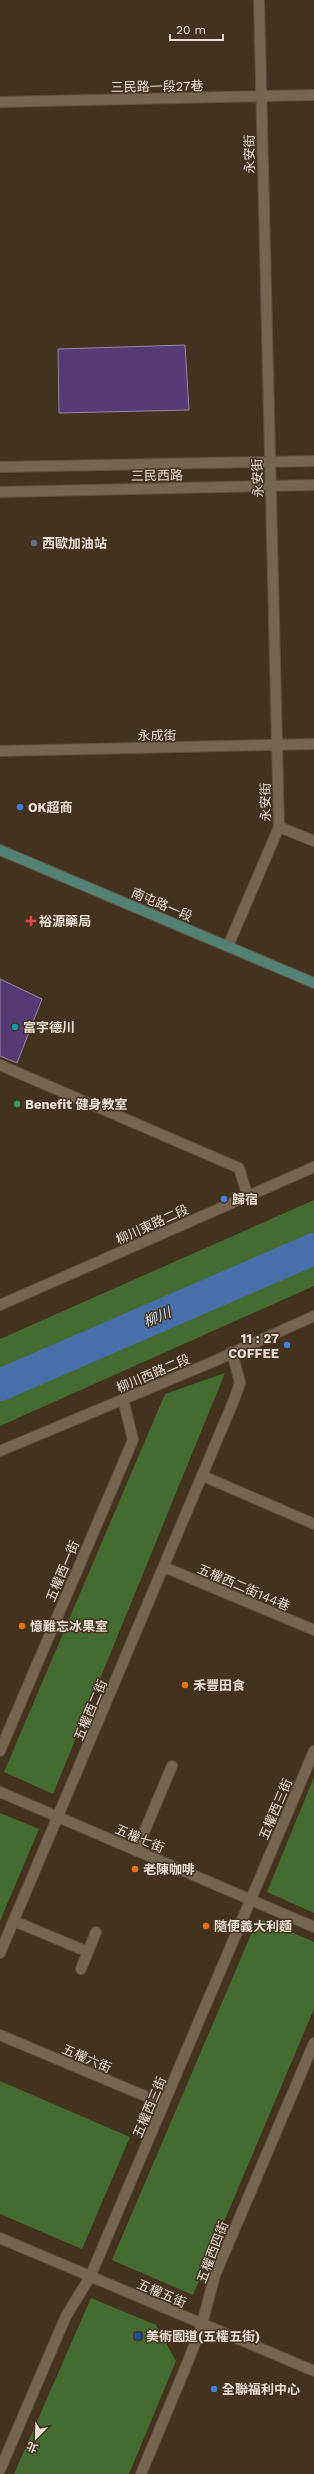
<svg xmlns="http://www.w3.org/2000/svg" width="314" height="2474" viewBox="0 0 314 2474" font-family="'Work Sans','Noto Sans TC',sans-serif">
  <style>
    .green { fill: #446c30 }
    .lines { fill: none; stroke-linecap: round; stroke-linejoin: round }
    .river { stroke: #476fa9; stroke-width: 32 }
    .building { fill: #573b77; stroke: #948aa3 }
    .minor-casing { stroke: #5e513f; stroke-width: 12 }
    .tertiary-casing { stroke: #5e513f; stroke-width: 12 }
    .secondary-casing { stroke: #5e513f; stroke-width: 12 }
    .minor { stroke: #76654f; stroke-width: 10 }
    .tertiary { stroke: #76654f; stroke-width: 10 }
    .secondary { stroke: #538274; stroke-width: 10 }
    .service-dot { fill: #5c6f8a; stroke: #42321e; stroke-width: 1.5 }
    .shop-dot { fill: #3f7fe0; stroke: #42321e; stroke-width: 1.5 }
    .health-dot { fill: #e0444e; stroke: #42321e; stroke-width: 1.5 }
    .culture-dot { fill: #0f9aa8; stroke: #42321e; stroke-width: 1.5 }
    .leisure-dot { fill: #2e9e5b; stroke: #42321e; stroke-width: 1.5 }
    .food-dot { fill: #e8710a; stroke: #42321e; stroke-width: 1.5 }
    .transit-dot { fill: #1a4fb4; stroke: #42321e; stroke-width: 1.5 }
    .labels { text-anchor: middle; stroke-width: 3; stroke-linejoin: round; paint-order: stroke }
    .street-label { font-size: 13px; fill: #e8ded1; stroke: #42321e }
    .poi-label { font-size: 13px; font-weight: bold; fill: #e8ded1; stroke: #42321e; text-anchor: start }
    .water-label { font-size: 14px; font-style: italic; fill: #d3deef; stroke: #42321e }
  </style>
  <rect width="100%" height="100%" fill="#42321e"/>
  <!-- green -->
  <path class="green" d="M314 1200V1286L0 1426V1339Z
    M225 1373 53 1794 4 1772 165 1394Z
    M314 1777V1913L267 1892Z
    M0 1813 39 1829 0 1921Z
    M258 1918 314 1942V2009L193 2295 112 2260Z
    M0 2081 130 2137 82 2249 0 2214Z
    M91 2298 156 2325 176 2361 129 2474H14Z"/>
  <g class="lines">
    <!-- river -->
    <path class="river" d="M0 1385 314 1249"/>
  </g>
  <!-- building -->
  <path class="building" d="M185 345 189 410 59 413 58 349Z
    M0 979 42 999 17 1063 0 1056Z"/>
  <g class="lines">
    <defs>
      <path id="minor" d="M0 102 314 95
        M0 751 314 744
        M279 827 314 841
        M228 946 279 827 259 0
        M0 1065 239 1168 248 1197
        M0 1305 314 1167
        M0 1451 210 1363 314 1316
        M203 1476 314 1524
        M164 1567 314 1630
        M0 1751 133 1440 123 1399
        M0 1792 314 1927
        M136 1851 172 1766
        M14 1921 88 1952
        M0 1953 234 1400 240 1383 232 1352
        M81 1969 96 1932
        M0 2035 164 2104
        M0 2238 314 2371
        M0 2470 66 2316 90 2277 314 1751
        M141 2474 189 2359 202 2324 215 2275 314 2043"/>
      <path id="tertiary" d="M0 467 314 461
        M0 492 314 485"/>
      <path id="secondary" d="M0 850 314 983"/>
    </defs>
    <!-- minor casing -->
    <use href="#minor" class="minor-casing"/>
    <!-- tertiary casing -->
    <use href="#tertiary" class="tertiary-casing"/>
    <!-- secondary casing -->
    <use href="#secondary" class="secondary-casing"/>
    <!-- minor -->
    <use href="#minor" class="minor"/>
    <!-- tertiary -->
    <use href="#tertiary" class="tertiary"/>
    <!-- secondary -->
    <use href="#secondary" class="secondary"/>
  </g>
  <!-- markers -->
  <circle class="service-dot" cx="34" cy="543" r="4"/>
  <g class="shop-dot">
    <circle cx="20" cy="807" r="4"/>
    <circle cx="224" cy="1199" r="4"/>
    <circle cx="287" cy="1345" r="4"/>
    <circle cx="214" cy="2389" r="4"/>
  </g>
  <path class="health-dot" d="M29 915h4v4h4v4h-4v4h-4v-4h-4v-4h4z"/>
  <circle class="culture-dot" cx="15" cy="1027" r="4"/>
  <circle class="leisure-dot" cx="17" cy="1104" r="4"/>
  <g class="food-dot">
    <circle cx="22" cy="1626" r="4"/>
    <circle cx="185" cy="1685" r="4"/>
    <circle cx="135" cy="1869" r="4"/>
    <circle cx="206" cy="1926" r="4"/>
  </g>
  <rect class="transit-dot" x="134" y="2332" width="8" height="8" rx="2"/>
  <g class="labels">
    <!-- street labels -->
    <g class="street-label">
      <text transform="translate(157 86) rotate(-1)" y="5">三民路一段27巷</text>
      <text transform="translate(249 154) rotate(-91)" y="5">永安街</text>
      <text transform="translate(157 475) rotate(-1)" y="5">三民西路</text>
      <text transform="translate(257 478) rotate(-92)" y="5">永安街</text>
      <text x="157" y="740">永成街</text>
      <text transform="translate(265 802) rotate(-91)" y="5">永安街</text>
      <text transform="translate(162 904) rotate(23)" y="5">南屯路一段</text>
      <text transform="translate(152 1224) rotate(-24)" y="5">柳川東路二段</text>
      <text transform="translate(153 1373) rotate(-23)" y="5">柳川西路二段</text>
      <text transform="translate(62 1571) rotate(-67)" y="5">五權西一街</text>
      <text transform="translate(244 1587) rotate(23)" y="5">五權西二街144巷</text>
      <text transform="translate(90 1710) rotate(-67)" y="5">五權西二街</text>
      <text transform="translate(275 1809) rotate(-67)" y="5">五權西三街</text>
      <text transform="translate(140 1838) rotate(23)" y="5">五權七街</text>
      <text transform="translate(87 2058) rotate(23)" y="5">五權六街</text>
      <text transform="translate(149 2107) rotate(-67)" y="5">五權西三街</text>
      <text transform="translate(212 2252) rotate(-69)" y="5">五權西四街</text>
      <text transform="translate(162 2293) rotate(23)" y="5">五權五街</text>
    </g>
    <!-- poi labels -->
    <g class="poi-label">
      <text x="42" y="548">西歐加油站</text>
      <text x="28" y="812">OK超商</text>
      <text x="39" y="926">裕源藥局</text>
      <text x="23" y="1032">富宇德川</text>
      <text x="25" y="1109">Benefit 健身教室</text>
      <text x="232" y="1204">歸宿</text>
      <text x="279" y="1343" text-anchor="end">11 : 27<tspan x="279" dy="15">COFFEE</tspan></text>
      <text x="30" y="1631">憶難忘冰果室</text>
      <text x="193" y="1690">禾豐田食</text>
      <text x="143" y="1874">老陳咖啡</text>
      <text x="214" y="1931">隨便義大利麵</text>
      <text x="146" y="2341">美術園道(五權五街)</text>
      <text x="222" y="2394">全聯福利中心</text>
    </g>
    <!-- water labels -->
    <g class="water-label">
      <text transform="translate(157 1317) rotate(-23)" y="5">柳川</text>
    </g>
  </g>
  <!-- north arrow -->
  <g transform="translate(36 2438) rotate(203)" stroke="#42321e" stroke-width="3" paint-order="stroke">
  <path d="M0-3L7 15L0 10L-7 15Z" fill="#e8ded1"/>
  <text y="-6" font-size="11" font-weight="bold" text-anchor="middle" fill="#e8ded1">北</text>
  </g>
  <!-- scale -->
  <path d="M170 34v6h53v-6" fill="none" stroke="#e8ded1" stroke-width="2"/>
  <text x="176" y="34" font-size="12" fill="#e8ded1" stroke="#42321e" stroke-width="3" paint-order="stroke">20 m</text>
</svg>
